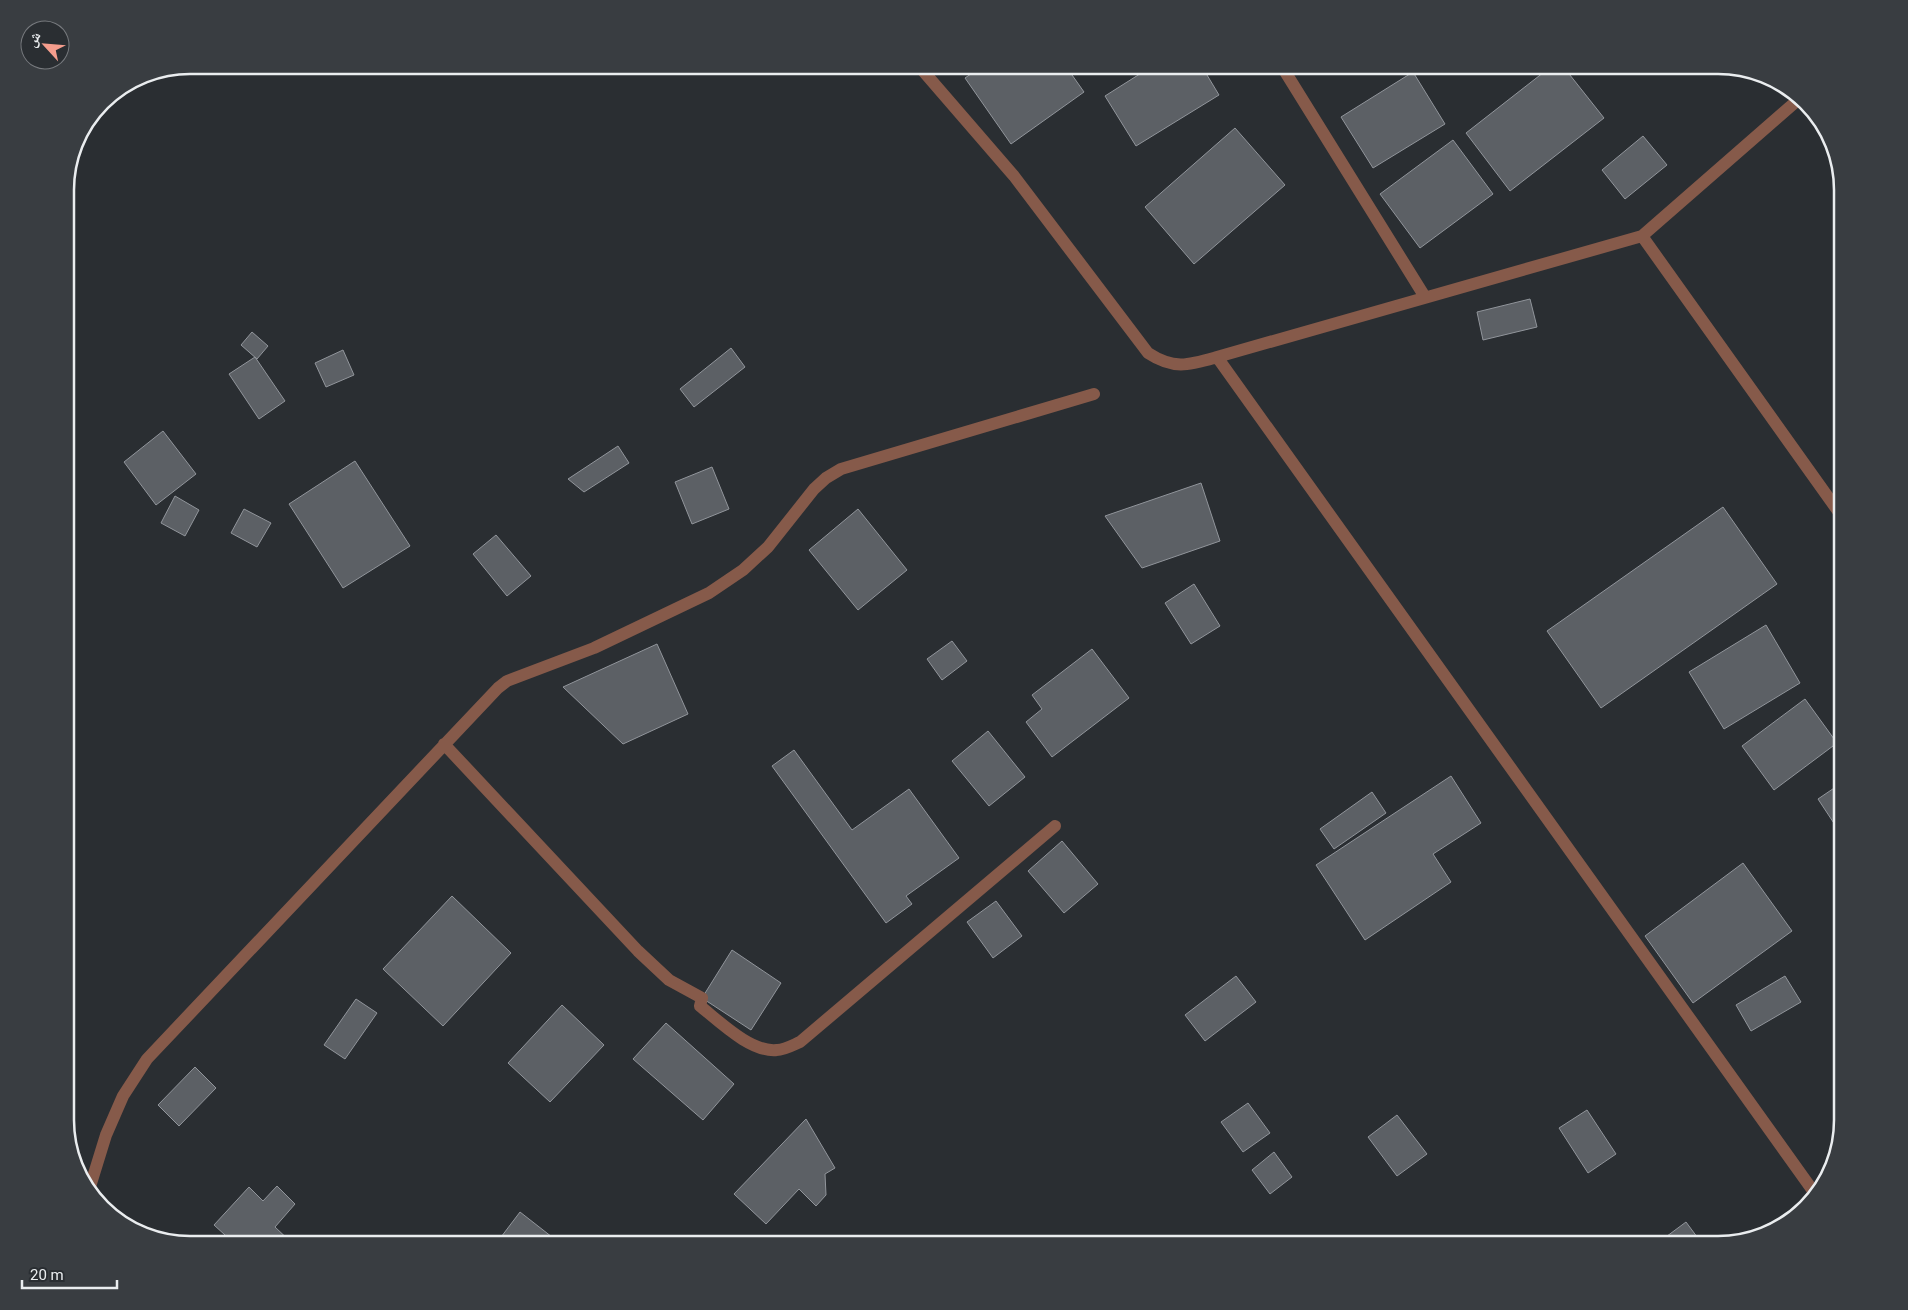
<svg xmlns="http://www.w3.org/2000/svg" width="1908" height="1310" viewBox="0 0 1908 1310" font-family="Roboto,'Noto Naskh Arabic',sans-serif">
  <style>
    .building { fill: #5c6065; stroke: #91959b }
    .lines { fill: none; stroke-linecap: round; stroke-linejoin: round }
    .street { stroke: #865a4a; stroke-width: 12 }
    .rim { fill: none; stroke: #eaedef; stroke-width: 2.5 }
  </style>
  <rect width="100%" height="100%" fill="#2a2e32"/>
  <!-- building -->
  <path class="building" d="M984 65H1065L1084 92 1011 144 965 78Z
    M1154 65H1201L1219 95 1136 146 1105 96Z
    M1553 65H1562L1604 118 1510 191 1466 133Z
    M1413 72 1445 124 1373 168 1341 117Z
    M1235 128 1285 185 1194 264 1145 207Z
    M1643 136 1667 165 1625 199 1602 170Z
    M1453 140 1493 194 1420 248 1380 194Z
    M1530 299 1537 327 1483 340 1477 312Z
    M252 332 268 346 257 359 241 345Z
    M731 348 745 367 694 407 680 389Z
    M343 350 354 375 326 387 315 363Z
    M255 357 285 401 259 419 229 374Z
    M163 431 196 474 156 505 124 462Z
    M618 446 629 463 584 492 568 479Z
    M355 461 410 546 343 588 289 504Z
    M712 467 729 509 692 524 675 482Z
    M1201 483 1220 541 1142 568 1105 516Z
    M175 496 199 510 185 536 161 523Z
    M1723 507 1777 584 1601 708 1547 631Z
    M244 509 271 523 257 547 231 533Z
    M858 509 907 570 858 610 809 550Z
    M496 535 531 576 507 596 473 554Z
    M1194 584 1220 626 1191 644 1165 603Z
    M1766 625 1800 683 1724 729 1689 672Z
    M952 641 967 661 942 680 927 659Z
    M657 644 688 714 623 744 563 687Z
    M1092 649 1129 698 1052 757 1026 722 1042 709 1032 695Z
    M1805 699 1837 743 1774 790 1742 746Z
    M988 731 1025 777 989 806 952 761Z
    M794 750 852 830 909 789 959 858 906 896 912 904 886 923 772 766Z
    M1451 776 1481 823 1433 854 1451 882 1365 940 1316 865Z
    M1843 782V837L1818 799Z
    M1372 792 1386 813 1334 849 1320 829Z
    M1062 841 1098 884 1064 913 1028 871Z
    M1743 863 1792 931 1693 1003 1645 936Z
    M452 896 511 953 443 1026 383 969Z
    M996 901 1022 936 993 958 967 922Z
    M732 950 781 983 751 1030 702 998Z
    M1236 976 1256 1002 1205 1041 1185 1015Z
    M1785 976 1801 1002 1751 1031 1736 1005Z
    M356 999 377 1013 345 1059 324 1045Z
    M562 1005 604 1045 550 1102 508 1063Z
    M666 1023 734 1084 703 1120 633 1059Z
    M195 1067 216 1088 179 1126 158 1105Z
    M1248 1103 1270 1133 1243 1152 1221 1122Z
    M1587 1110 1616 1154 1588 1173 1559 1128Z
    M1397 1115 1427 1154 1397 1176 1368 1137Z
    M806 1119 835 1168 825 1174 826 1195 816 1206 799 1189 766 1224 734 1194Z
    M1274 1152 1292 1177 1270 1194 1252 1170Z
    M277 1186 295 1204 275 1227 293 1244 292 1245H236L214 1225 249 1187 263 1201Z
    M520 1212 552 1237 546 1245H495Z
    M1686 1222 1703 1245H1655Z"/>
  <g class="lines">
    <!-- street -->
    <path class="street" d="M918 65 1014 176 1148 353C1174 370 1189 365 1217 357L1642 236 1799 99
      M1281 65 1425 297
      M1642 236 1843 518
      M1217 357 1816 1195
      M444 744 638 951 669 980 702 998 700 1006C719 1021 751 1053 777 1050 784 1050 793 1045 800 1042L1055 826
      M89 1190 106 1135 123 1096 147 1059 498 688 507 681 594 648 709 593 743 570 768 547 814 489 826 478 841 469 1094 394"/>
  </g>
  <!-- crop -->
  <path d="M0 0H1908V1310H0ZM190 74H1718A116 116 0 0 1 1834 190V1120A116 116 0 0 1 1718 1236H190A116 116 0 0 1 74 1120V190A116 116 0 0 1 190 74Z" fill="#393d41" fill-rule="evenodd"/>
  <path class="rim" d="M190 74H1718A116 116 0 0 1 1834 190V1120A116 116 0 0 1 1718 1236H190A116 116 0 0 1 74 1120V190A116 116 0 0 1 190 74Z"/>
  <!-- north arrow -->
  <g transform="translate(45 45) rotate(296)"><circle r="24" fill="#2a2e32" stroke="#777a7e"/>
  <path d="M0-4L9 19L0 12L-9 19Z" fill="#f59d8d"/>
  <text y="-8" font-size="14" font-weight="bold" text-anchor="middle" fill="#eaedef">ش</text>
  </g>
  <!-- scale -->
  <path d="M22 1280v8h95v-8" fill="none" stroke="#eaedef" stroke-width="2.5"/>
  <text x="30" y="1280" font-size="15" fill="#eaedef" stroke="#2a2e32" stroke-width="4" paint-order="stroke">20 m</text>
</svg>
